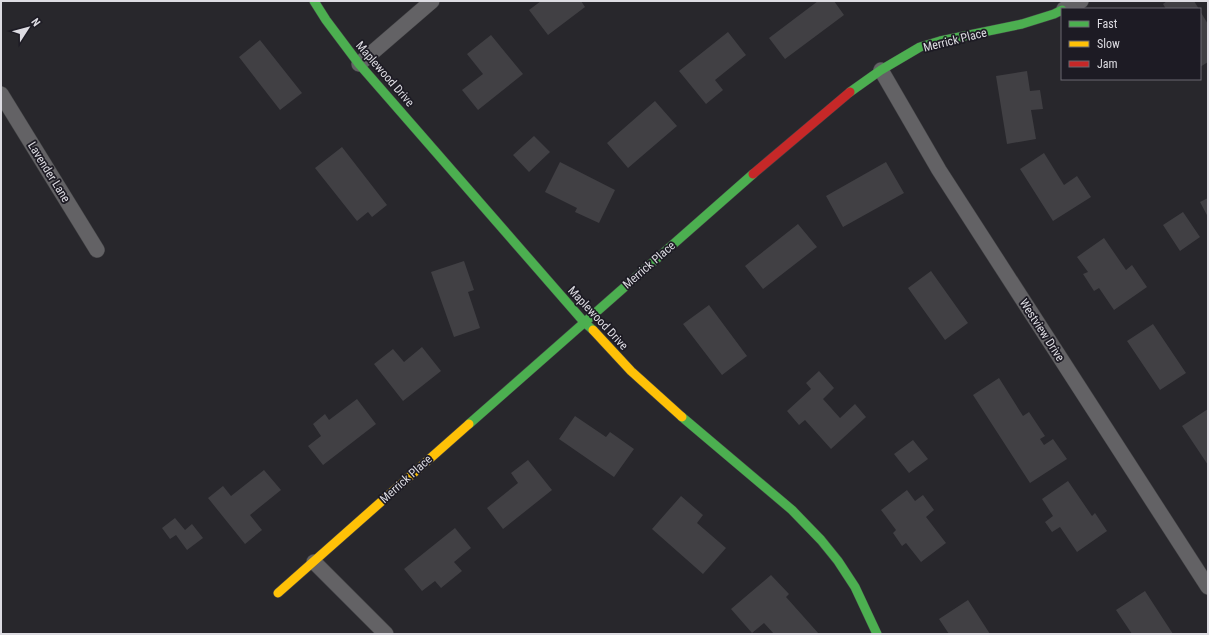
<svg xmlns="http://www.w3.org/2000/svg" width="1209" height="635" viewBox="0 0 1209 635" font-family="'Roboto Condensed',sans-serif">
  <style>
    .building { fill: #414044 }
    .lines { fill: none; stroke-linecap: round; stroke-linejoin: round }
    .street-casing { stroke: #424245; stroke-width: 16 }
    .fast-casing { stroke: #424245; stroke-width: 10 }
    .slow-casing { stroke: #424245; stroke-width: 10 }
    .jam-casing { stroke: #424245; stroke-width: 10 }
    .street { stroke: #636265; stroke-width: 15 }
    .fast { stroke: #4caf50; stroke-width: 9 }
    .slow { stroke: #ffc107; stroke-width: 9 }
    .jam { stroke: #c62828; stroke-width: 9 }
    .labels { text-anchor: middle; stroke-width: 3.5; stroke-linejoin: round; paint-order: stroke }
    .street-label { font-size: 12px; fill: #dddce2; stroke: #1d1b24 }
  </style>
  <rect width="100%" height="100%" fill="#28272c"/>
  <!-- building -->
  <path class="building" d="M541 1H581L585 7 548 35 529 10Z
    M818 1H834L844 15 785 59 769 38Z
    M1167 1H1194L1199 9H1166L1163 4Z
    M1200 11 1208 24V62L1200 67Z
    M728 32 746 55 715 80 723 90 706 104 679 71Z
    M491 35 523 74 478 110 462 90 483 74 467 54Z
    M260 40 302 93 280 110 239 57Z
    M1027 71 1030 91 1040 90 1043 109 1031 110 1036 139 1007 144 996 76Z
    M655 101 677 126 628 168 607 143Z
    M534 136 550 152 529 172 513 155Z
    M342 147 387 205 372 217 368 212 357 221 315 168Z
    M1044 153 1064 185 1077 176 1091 197 1053 221 1020 169Z
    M560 162 615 190 599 223 575 212 577 208 545 192Z
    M886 162 904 193 843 227 826 196Z
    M1208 198V217L1200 202Z
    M1183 212 1200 237 1180 251 1163 225Z
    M798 224 817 247 763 289 745 266Z
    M1104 238 1126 270 1132 265 1147 287 1114 310 1099 288 1094 291 1083 274 1088 272 1077 257Z
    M464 261 474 290 468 292 480 328 454 337 431 272Z
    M931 271 968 323 945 340 908 288Z
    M709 305 747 356 722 375 683 324Z
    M1153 324 1186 373 1160 390 1127 341Z
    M422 347 441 371 403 401 374 364 393 349 404 362Z
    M819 371 834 388 823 399 840 418 855 404 866 417 831 449 805 420 799 425 787 411 811 389 806 383Z
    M999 378 1023 416 1029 412 1045 436 1040 439 1044 445 1053 439 1067 459 1030 483 973 395Z
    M357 399 376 424 323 465 308 446 321 436 313 424 325 414 329 420Z
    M1208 409V465L1182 426Z
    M575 416 606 437 610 432 634 449 614 477 559 439Z
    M913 440 928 459 909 473 894 454Z
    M528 460 552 490 503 529 487 508 518 483 511 473Z
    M264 470 281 490 250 515 262 530 245 544 208 498 223 486 231 496Z
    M1068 481 1092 516 1095 513 1107 531 1077 552 1060 527 1052 532 1045 522 1053 516 1042 499Z
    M907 490 915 501 923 495 934 510 926 517 946 543 921 562 906 543 902 546 893 533 896 530 881 510Z
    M681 496 703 515 697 523 726 548 703 574 652 529Z
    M175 518 185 530 192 524 203 538 187 550 176 535 170 539 162 528Z
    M455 528 471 548 454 562 462 571 441 588 435 581 422 591 404 569Z
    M771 575 789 594 786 597 819 634H774L764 623 752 633 731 609Z
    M1145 591 1173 634H1132L1116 610Z
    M968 600 990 634H949L939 619Z"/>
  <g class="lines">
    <defs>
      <path id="street" d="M1064 9 1081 1
        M359 64 432 1
        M881 70 939 170 1208 587
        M1 94 97 250
        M314 562 386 634"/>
      <path id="fast" d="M314 1 326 20 359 64 584 322 593 330
        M850 92 881 70 920 47 940 41 1022 24 1054 14 1062 10
        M682 417 792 510 821 540 838 561 855 587 877 634
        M469 424 753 174"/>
      <path id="slow" d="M593 330 631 371 682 417
        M278 593 469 424"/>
      <path id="jam" d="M753 174 850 92"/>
    </defs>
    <!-- street casing -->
    <use href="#street" class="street-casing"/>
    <!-- fast casing -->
    <use href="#fast" class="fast-casing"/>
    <!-- slow casing -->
    <use href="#slow" class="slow-casing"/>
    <!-- jam casing -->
    <use href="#jam" class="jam-casing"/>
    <!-- street -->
    <use href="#street" class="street"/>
    <!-- fast -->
    <use href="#fast" class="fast"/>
    <!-- slow -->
    <use href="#slow" class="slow"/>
    <!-- jam -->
    <use href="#jam" class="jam"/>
  </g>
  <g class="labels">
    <!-- street labels -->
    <g class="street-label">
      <text transform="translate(955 40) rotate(-14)" y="4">Merrick Place</text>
      <text transform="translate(385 74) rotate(49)" y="4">Maplewood Drive</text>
      <text transform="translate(49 172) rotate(58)" y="4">Lavender Lane</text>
      <text transform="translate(649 265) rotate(-41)" y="4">Merrick Place</text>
      <text transform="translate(598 318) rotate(47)" y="4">Maplewood Drive</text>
      <text transform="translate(1042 330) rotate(57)" y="4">Westview Drive</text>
      <text transform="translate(406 479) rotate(-42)" y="4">Merrick Place</text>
    </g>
  </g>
  <!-- border -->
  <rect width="1209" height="635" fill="none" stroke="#dddce2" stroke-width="4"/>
  <!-- legend -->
  <rect x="1061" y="8" width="140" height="72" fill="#1d1b24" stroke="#6a6870"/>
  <rect x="1069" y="21" width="20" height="6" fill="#4caf50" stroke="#6a6870"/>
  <text x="1097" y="28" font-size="12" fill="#dddce2">Fast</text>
  <rect x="1069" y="41" width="20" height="6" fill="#ffc107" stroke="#6a6870"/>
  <text x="1097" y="48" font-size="12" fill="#dddce2">Slow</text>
  <rect x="1069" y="61" width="20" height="6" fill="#c62828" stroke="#6a6870"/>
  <text x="1097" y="68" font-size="12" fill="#dddce2">Jam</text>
  <!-- north arrow -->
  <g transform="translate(28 28) rotate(54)" stroke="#1d1b24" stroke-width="3" paint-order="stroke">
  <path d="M0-3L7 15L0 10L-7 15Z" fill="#dddce2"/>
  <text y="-6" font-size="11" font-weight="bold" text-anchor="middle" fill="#dddce2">N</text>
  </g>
</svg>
